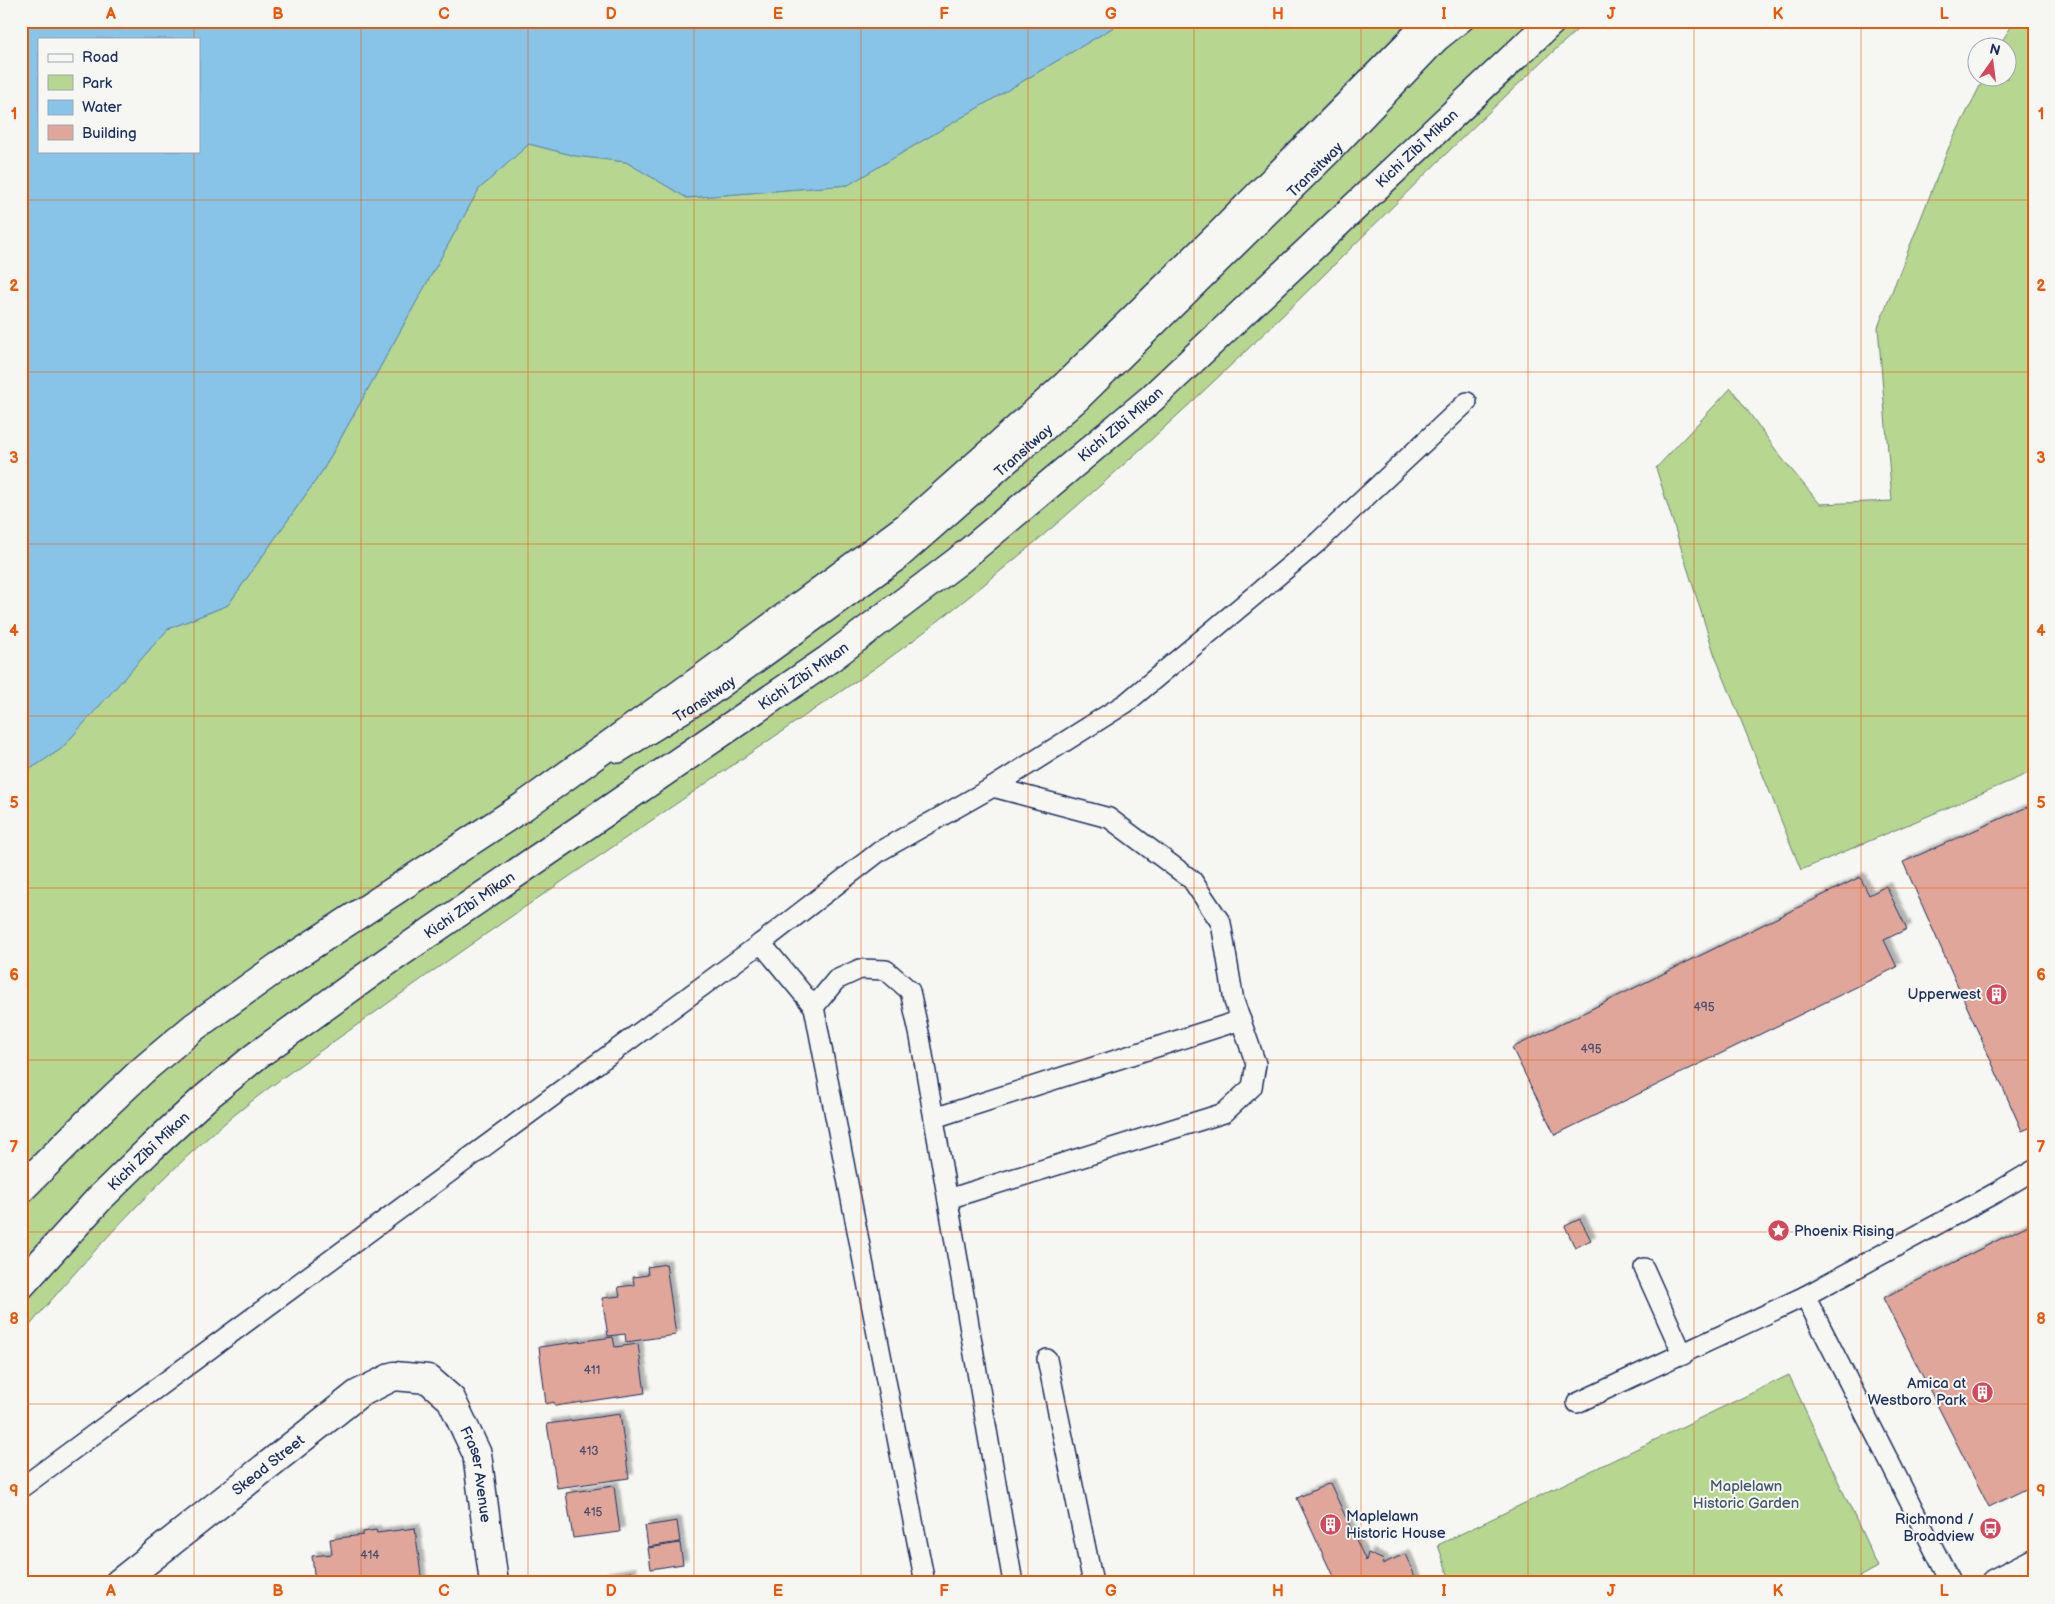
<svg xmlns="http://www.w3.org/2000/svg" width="2055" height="1604" viewBox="0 0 2055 1604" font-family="'Balsamiq Sans',sans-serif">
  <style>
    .green { fill: #b7d68f; stroke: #698276 }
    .water { fill: #87c4e7; stroke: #5c88b0; fill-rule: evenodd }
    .building { fill: #dfa699; stroke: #1b2f5e; filter: url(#shadow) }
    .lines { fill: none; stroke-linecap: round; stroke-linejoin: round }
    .lane-casing { stroke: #1b2f5e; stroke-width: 22 }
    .street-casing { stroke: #1b2f5e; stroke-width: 31 }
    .secondary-casing { stroke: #1b2f5e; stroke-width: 31 }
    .highway-casing { stroke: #1b2f5e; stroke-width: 31 }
    .lane { stroke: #f6f6f2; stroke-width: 19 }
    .street { stroke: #f6f6f2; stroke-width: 28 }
    .secondary { stroke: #f6f6f2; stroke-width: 28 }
    .highway { stroke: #f6f6f2; stroke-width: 28 }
    .grid { fill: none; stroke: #e8590c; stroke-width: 1; stroke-opacity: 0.55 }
    .labels { text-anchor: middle; stroke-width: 4; stroke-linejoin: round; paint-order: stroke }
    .number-label { font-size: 12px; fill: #4c4d6d }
    .street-label { font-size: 15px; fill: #1b2f5e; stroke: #f6f6f2 }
    .poi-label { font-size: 15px; fill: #1b2f5e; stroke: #f6f6f2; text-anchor: end }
    .park-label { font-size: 15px; fill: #42596a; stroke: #f6f6f2 }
    .neatline { fill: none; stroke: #e8590c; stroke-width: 2 }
    .grid-label { font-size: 16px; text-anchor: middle; font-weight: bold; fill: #e8590c }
  </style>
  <defs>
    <filter id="shadow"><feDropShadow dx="4.5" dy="-4.5" stdDeviation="1" flood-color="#0004"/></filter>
  </defs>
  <rect width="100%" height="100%" fill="#f6f6f2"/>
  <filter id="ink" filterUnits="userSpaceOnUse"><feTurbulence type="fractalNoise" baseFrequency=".02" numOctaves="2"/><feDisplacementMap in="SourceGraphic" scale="10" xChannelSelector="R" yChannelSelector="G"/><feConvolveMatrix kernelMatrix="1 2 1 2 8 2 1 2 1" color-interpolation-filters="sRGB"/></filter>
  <g filter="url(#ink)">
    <!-- green -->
    <path class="green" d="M1124 21H1587C1479 117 1379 222 1276 322 1164 430 1051 534 928 629 877 669 821 704 768 741 637 831 506 918 377 1011 322 1050 263 1089 212 1134 143 1195 80 1265 21 1336V775L61 749 168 629 228 605 323 470 479 189 529 144 576 156 626 162 687 198 848 185Z
      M2015 21H2034V771L1801 870 1714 653 1656 468 1731 388 1781 457 1820 504 1892 501 1878 327 1949 147 1984 78H2008V48L1998 47Z
      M1789 1375 1878 1567 1849 1583H1451L1438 1545Z"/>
    <!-- water -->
    <path class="water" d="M21 21H1124L848 185 687 198 626 162 576 156 529 144 479 189 323 470 228 605 168 629 61 749 21 775ZM39 39H199V151H39Z"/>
    <!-- building -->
    <path class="building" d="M2034 804V1126L2022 1131 1903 862Z
      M1860 877 1869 895 1886 886 1907 929 1884 940 1897 967 1555 1135 1512 1048Z
      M1580 1219 1591 1240 1575 1248 1565 1226Z
      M2034 1222V1485L1989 1507 1883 1298Z
      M666 1264 676 1335 626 1342 625 1334 608 1336 602 1298 620 1296 618 1287 634 1285 633 1277 648 1275 647 1267Z
      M613 1337 615 1347 638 1344 645 1393 555 1406 554 1402 546 1404 539 1347Z
      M620 1414 629 1478 557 1488 547 1424Z
      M1330 1483 1366 1561 1368 1553 1384 1560 1382 1564 1405 1554 1418 1583H1336L1297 1498Z
      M614 1486 620 1532 573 1538 566 1493Z
      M677 1521 680 1542 648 1547 645 1526Z
      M415 1528 422 1583H315L312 1556 332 1554 330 1539 363 1535V1532L376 1530 377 1533Z
      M680 1543 683 1564 651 1569 648 1548Z
      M632 1572 633 1583H604L603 1577Z"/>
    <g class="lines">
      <defs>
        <g id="lane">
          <path id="s1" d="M619 753 708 698 899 560 1080 401 1331 154 1439 41 1464 21"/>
          <path d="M761 943 880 851 993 787"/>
          <path d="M814 1007 836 980 860 969 886 970 910 991 920 1037 1013 1583"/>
          <path d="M934 1118 1241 1020"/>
          <path d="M948 1199 1224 1113 1252 1087 1256 1064 1234 1001 1221 923 1192 880 1109 818 993 787 1126 703 1318 542 1467 402"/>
          <path d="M1644 1268 1683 1355"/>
          <path d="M1805 1296 1997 1192 2034 1170"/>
          <path d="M1047 1359 1093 1583"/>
          <path d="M1577 1403 1805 1296 1951 1583"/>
          <path d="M21 1488 761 943 814 1007 925 1583"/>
        </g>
        <g id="street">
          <path id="s2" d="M119 1583 358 1394 394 1376 428 1379 451 1399 477 1454 494 1583"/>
        </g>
        <path id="secondary" d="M1995 1583 2034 1563"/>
        <g id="highway">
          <path d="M21 1189 89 1121 143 1070 194 1027 278 967 524 806 700 680 908 526 1064 387 1221 233 1431 21"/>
          <path id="s3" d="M21 1285 99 1199 152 1147 205 1098 256 1056 385 963 829 659 958 561 1151 399 1552 21"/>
        </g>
      </defs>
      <!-- lane casing -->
      <use href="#lane" class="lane-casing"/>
      <!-- street casing -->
      <use href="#street" class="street-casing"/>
      <!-- secondary casing -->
      <use href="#secondary" class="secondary-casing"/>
      <!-- highway casing -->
      <use href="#highway" class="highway-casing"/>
      <!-- lane -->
      <use href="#lane" class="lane"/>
      <!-- street -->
      <use href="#street" class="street"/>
      <!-- secondary -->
      <use href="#secondary" class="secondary"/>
      <!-- highway -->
      <use href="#highway" class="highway"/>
    </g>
  </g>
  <!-- grid -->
  <path class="grid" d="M194 21V39M361 21V1583M528 21V1583M694 21V1583M861 21V1583M1028 21V1583M1194 21V1583M1361 21V1583M1528 21V1583M1694 21V1583M1861 21V1583M194 151V1583M21 200H2034M21 372H2034M21 544H2034M21 716H2034M21 888H2034M21 1060H2034M21 1232H2034M21 1404H2034"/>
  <!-- icons -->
  <defs>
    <symbol id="building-disc" viewBox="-11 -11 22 22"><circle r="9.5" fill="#d1495b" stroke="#f6f6f2"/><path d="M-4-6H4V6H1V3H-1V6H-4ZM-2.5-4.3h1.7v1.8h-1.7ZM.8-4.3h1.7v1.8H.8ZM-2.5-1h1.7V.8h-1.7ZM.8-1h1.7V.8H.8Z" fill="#fff"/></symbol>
    <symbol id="sight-disc" viewBox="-11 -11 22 22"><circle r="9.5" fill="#d1495b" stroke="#f6f6f2"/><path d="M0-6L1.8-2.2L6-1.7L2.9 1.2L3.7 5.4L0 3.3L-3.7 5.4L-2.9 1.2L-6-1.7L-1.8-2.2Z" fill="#fff"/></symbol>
    <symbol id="bus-disc" viewBox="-11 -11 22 22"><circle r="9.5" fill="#d1495b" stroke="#f6f6f2"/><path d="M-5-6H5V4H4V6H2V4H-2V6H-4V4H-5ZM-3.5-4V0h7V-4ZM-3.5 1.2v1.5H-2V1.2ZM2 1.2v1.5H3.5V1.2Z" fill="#fff"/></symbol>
  </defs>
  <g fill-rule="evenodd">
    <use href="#building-disc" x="1984" y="982" width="25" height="25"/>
    <use href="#sight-disc" x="1766" y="1218" width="25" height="25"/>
    <use href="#building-disc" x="1970" y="1380" width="25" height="25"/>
    <use href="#building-disc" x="1318" y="1512" width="25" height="25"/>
    <use href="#bus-disc" x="1978" y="1516" width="25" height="25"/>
  </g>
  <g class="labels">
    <!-- number labels -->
    <g class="number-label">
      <text x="1704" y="1011">495</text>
      <text x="1591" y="1053">495</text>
      <text x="592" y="1374">411</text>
      <text x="589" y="1455">413</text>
      <text x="593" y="1516">415</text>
      <text x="370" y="1559">414</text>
    </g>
    <!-- street labels -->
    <g class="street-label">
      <text dy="5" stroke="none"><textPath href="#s3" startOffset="1805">Kichi Zībī Mīkan</textPath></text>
      <text dy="5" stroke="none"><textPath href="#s1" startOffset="911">Transitway</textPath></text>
      <text dy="5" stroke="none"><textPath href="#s3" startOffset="1400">Kichi Zībī Mīkan</textPath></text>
      <text dy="5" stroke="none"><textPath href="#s1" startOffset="506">Transitway</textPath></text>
      <text dy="5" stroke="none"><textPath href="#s3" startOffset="995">Kichi Zībī Mīkan</textPath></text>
      <text dy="5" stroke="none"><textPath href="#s1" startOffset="101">Transitway</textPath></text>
      <text dy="5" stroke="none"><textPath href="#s3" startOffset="590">Kichi Zībī Mīkan</textPath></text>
      <text dy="5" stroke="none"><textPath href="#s3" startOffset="185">Kichi Zībī Mīkan</textPath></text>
      <text dy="5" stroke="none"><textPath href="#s2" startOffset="190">Skead Street</textPath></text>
      <text dy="5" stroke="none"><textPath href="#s2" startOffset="490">Fraser Avenue</textPath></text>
    </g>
    <!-- poi labels -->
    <g class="poi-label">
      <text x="1981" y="999">Upperwest</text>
      <text x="1794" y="1236" text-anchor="start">Phoenix Rising</text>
      <text x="1966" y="1388">Amica at<tspan x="1966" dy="17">Westboro Park</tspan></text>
      <text x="1346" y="1521" text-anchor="start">Maplelawn<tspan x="1346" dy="17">Historic House</tspan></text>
      <text x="1974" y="1524">Richmond /<tspan x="1974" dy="17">Broadview</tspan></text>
    </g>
    <!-- park labels -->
    <g class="park-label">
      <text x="1746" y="1491">Maplelawn<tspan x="1746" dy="17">Historic Garden</tspan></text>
    </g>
  </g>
  <!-- margin -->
  <rect width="2055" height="1604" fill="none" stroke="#f6f6f2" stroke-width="55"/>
  <!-- legend -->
  <rect x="38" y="38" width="162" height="115" fill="#f6f6f2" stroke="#9ea6b7"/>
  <rect x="48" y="54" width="25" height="8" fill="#f6f6f2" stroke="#9ea6b7"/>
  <text x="82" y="62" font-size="15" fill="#1b2f5e">Road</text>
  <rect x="48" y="75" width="25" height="15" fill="#b7d68f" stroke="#9ea6b7"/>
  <text x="82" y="88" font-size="15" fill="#1b2f5e">Park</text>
  <rect x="48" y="100" width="25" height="15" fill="#87c4e7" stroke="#9ea6b7"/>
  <text x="82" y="112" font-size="15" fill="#1b2f5e">Water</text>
  <rect x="48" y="125" width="25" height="15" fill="#dfa699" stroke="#9ea6b7"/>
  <text x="82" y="138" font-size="15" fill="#1b2f5e">Building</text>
  <!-- north arrow -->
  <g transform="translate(1992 62) rotate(14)"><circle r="24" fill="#f6f6f2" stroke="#9ea6b7"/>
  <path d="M0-4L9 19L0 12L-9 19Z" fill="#d1495b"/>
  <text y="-8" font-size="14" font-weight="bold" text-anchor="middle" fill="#1b2f5e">N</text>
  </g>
  <rect x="28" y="28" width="2000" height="1548" class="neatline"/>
  <g class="grid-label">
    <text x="111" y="19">A</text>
    <text x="278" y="19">B</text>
    <text x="444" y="19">C</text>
    <text x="611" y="19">D</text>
    <text x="778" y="19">E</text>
    <text x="944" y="19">F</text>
    <text x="1111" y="19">G</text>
    <text x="1278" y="19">H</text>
    <text x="1444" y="19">I</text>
    <text x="1611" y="19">J</text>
    <text x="1778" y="19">K</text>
    <text x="1944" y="19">L</text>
    <text x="14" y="119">1</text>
    <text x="2041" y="119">1</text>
    <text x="14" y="291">2</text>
    <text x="2041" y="291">2</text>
    <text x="14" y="463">3</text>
    <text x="2041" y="463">3</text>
    <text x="14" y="636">4</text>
    <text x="2041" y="636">4</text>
    <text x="14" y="808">5</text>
    <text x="2041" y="808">5</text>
    <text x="14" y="980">6</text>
    <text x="2041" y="980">6</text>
    <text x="14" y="1152">7</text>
    <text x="2041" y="1152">7</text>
    <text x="14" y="1324">8</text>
    <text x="2041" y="1324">8</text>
    <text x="14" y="1496">9</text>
    <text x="2041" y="1496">9</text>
    <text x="111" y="1596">A</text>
    <text x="278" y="1596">B</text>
    <text x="444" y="1596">C</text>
    <text x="611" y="1596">D</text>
    <text x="778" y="1596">E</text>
    <text x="944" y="1596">F</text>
    <text x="1111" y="1596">G</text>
    <text x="1278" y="1596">H</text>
    <text x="1444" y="1596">I</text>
    <text x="1611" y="1596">J</text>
    <text x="1778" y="1596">K</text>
    <text x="1944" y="1596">L</text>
  </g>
</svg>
